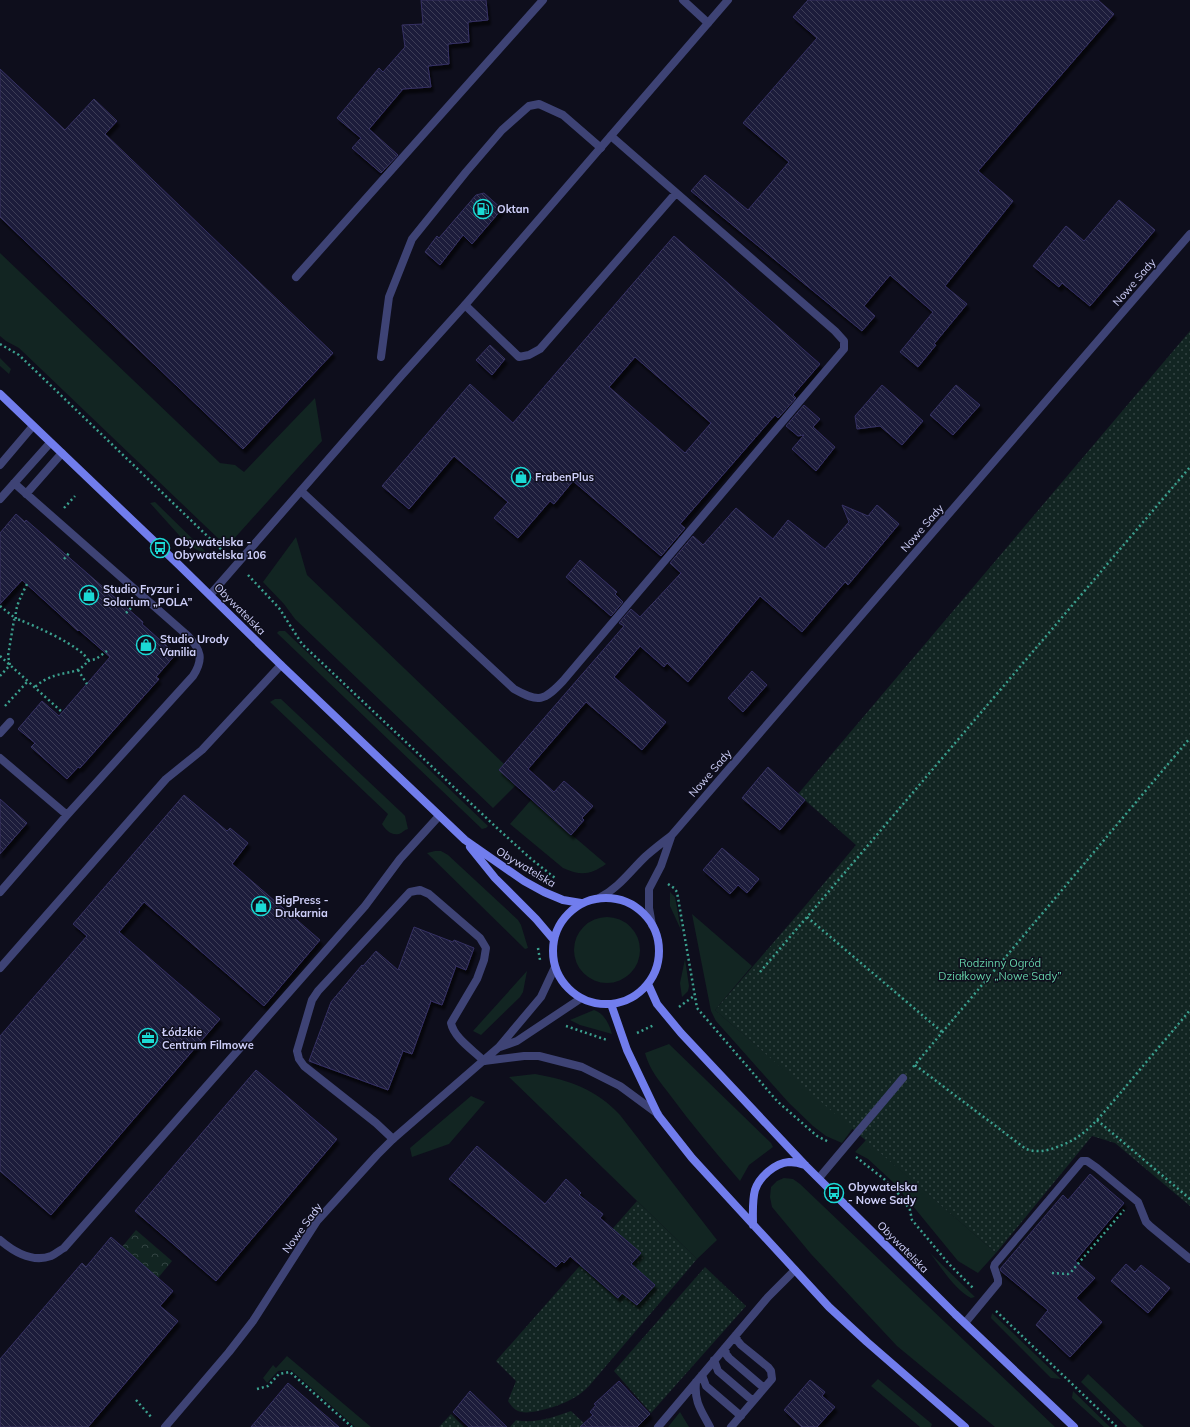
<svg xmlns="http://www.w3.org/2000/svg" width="1190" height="1427" viewBox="0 0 1190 1427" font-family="Mulish,sans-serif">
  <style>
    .grass { fill: #122522 }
    .park { fill: url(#park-crowns) }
    .garden { fill: url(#garden-dots) }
    .building { fill: url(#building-back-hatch); stroke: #353163; fill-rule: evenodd; filter: url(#shadow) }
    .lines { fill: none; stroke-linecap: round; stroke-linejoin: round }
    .path { stroke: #3ba08e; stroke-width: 2.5; stroke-dasharray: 2 3; stroke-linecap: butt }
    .service { stroke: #3e4375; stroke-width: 8 }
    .minor { stroke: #3e4375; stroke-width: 8 }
    .secondary { stroke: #717ded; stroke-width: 8 }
    .labels { text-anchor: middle; stroke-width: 3; stroke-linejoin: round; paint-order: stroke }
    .poi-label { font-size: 11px; font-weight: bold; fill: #cecff9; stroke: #0e0e1c; text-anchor: start }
    .street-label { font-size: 11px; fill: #cecff9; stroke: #0e0e1c }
    .park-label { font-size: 11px; fill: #64cfa7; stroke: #0e0e1c }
  </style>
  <defs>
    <pattern id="park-crowns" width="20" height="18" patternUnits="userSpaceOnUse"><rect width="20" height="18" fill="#122522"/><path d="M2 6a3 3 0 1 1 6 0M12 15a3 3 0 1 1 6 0" fill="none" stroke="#334443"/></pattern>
    <pattern id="garden-dots" width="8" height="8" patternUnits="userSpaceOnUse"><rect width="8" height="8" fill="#122522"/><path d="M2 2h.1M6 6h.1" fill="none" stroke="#334443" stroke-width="1.8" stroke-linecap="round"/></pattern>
    <pattern id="building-back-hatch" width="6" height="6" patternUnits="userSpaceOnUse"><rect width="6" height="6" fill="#1e1c3a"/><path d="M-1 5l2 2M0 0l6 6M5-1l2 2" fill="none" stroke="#3e3c57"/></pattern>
    <filter id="shadow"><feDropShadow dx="2.5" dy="4.5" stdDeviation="1" flood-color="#0009"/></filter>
  </defs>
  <rect width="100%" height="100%" fill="#0e0e1c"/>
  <!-- grass -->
  <path class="grass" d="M0 253 220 463 235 465 244 472 315 398 322 441 232 541 223 543 19 348 6 341 0 336Z
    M0 358 11 369 9 374 0 366Z
    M155 502 207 553 199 551 187 544 150 503Z
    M296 537 307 575 504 764 499 770 516 785 493 808 295 619 284 604 263 582Z
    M279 631H285L488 826 486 828 482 829 277 633Z
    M275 699H281L401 812 405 816 408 829C404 830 402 833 399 834 391 836 385 829 382 824L388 814 270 702Z
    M531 800 606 864C590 875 581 876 563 868L510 824Z
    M435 851H441L448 855 518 920 521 925 528 948 525 949 427 853Z
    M670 892 675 897 681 930 670 906Z
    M692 914 752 966 715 1010 853 1128 842 1143 826 1136 813 1126 789 1103 716 1021 711 1011Z
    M574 950a33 33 0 1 1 66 0a33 33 0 1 1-66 0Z
    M685 959 689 986 688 991 682 997 680 983Z
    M527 971 523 992 520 997 481 1035 473 1031Z
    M594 1010C605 1014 609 1024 612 1034L580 1025 570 1020Z
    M669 1044 771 1143 773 1147 749 1165 740 1181C716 1153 692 1125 670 1095 660 1082 649 1069 645 1053Z
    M535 1074C569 1080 596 1089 620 1115L717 1240 697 1259 509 1077Z
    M471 1096 485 1102 449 1144 412 1157 410 1148Z
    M866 1140 996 1253 978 1273 958 1261 894 1183 868 1159 855 1152Z
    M784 1178 793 1179 800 1184 1055 1427H995L897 1346 811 1254 772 1207 770 1197 771 1187 777 1181Z
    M930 1253 975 1297 971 1298C955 1290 941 1267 930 1253Z
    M992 1313 1061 1379 1051 1378 991 1318Z
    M287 1356 371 1427H355L291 1370 278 1371 267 1383 263 1378 273 1365 276 1368Z
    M1088 1374 1144 1427H1127L1081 1382Z
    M878 1379 932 1424 931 1427H920L871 1386Z
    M1073 1391 1110 1427H1104L1072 1398Z
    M680 1412 689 1427H668Z"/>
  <!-- park -->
  <path class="park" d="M136 1230 172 1261 158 1278 122 1247Z"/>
  <!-- garden -->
  <path class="garden" d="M1190 331V1206L1115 1143 1092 1136 996 1253 715 1010 805 906 856 845 798 794Z
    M637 1201 697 1259 589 1386C582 1393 575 1398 566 1402 555 1407 526 1417 516 1410 513 1408 510 1404 508 1401L516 1381 496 1361Z
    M705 1267 746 1306 651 1413 614 1371Z
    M571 1411 588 1427H510L516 1420C534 1424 555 1417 571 1411Z
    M451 1414 464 1427H439Z"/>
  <!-- building -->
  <path class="building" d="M421 0H486L488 20 468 22 469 42 448 44 449 64 428 66 431 87 403 89 369 129 398 155 381 173 352 148 361 138 337 118 379 68 383 72 405 47 402 25 423 24Z
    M808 0H1098L1114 14 978 171 1013 201 945 286 967 304 934 344 936 345 918 367 900 352 933 312 890 275 864 306 875 316 862 331 691 191 705 175 748 210 789 162 743 123 817 38 793 17Z
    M0 69 65 130 94 99 117 121 105 134 333 353 243 449 0 217Z
    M484 193 502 209 472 244 463 235 440 265 425 252 437 236 439 238 476 195Z
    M1119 200 1155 230 1090 306 1062 283 1059 287 1033 266 1066 226 1084 241Z
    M674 236 820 364 793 395 796 398 778 418 775 415 680 524 685 528 661 556 573 481 554 504 550 501 518 538 494 518 508 502 454 456 409 509 382 486 470 384 513 423ZM635 357 711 423 685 453 609 387Z
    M490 345 505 359 492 375 476 360Z
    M882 385 923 421 902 445 880 426 857 429 855 416Z
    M956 385 980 405 953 435 930 415Z
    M804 405 820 419 813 427 835 447 816 471 792 449 804 435 798 436 786 426Z
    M842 505 868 516 877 505 899 524 848 585 845 582 802 632 760 596 688 682 667 663 664 667 640 646 614 677 666 722 642 750 586 702 528 769 554 792 564 781 593 806 582 818 584 820 571 835 499 770 624 626 619 623 631 609 640 617 681 573 670 563 693 536 703 545 736 508 773 539 788 520 825 549 849 522Z
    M16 514 25 522 26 520 72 560 143 622 142 624 176 654 156 677 159 679 80 768 78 767 67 779 31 747 35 743 18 729 42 701 59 716 110 657 79 630 78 631 22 580 0 604V533Z
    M580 560 617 592 615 594 623 602 611 616 566 577Z
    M752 671 767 685 743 712 728 698Z
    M768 767 805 800 780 830 742 798Z
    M184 795 227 831 230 828 248 843 232 864 320 940 264 1006 144 902 119 932 220 1019 51 1215 0 1171V1036L87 936 73 924Z
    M0 799 27 823 0 854Z
    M722 848 759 879 747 893 738 885 730 894 703 870Z
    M414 927 453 942 454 940 474 948 466 970 456 966 442 1005 431 1001 412 1054 403 1051 388 1090 309 1061 331 1002 362 965 363 966 376 951 398 970Z
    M256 1070 337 1139 216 1281 135 1211Z
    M477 1146 545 1204 566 1179 581 1193 579 1195 603 1214 600 1218 641 1253 631 1264 655 1285 637 1305 622 1293 618 1298 570 1256 564 1263 562 1261 556 1267 449 1179Z
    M1090 1174 1124 1203 1075 1261 1095 1278 1076 1298 1102 1322 1070 1357 1036 1325 1048 1310 1001 1271 1000 1269 1063 1195 1068 1200Z
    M111 1237 173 1291 160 1306 178 1321 88 1427H0V1359L82 1263 86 1267Z
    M1126 1264 1135 1272 1141 1265 1170 1288 1148 1313 1111 1281Z
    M810 1380 825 1392 822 1396 835 1407 817 1427H802L784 1410Z
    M619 1381 650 1414 637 1427H580L593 1415 590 1412 596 1405 594 1404Z
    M288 1383 339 1427H251Z
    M470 1391 507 1427H469L453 1412Z"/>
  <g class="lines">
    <!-- path -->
    <path class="path" d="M0 344 19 355 225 553
      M64 508 75 496
      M64 559 70 552
      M248 575 279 608 302 644 497 828 530 858 555 878
      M0 606 15 618
      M126 613 132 607
      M16 619C14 607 23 593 28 582
      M0 656 62 712
      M88 661 96 659 107 651
      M78 670 87 684
      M0 676 10 665 8 656 14 620 16 619 20 620C35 626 81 646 88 660 80 674 68 671 54 676 48 678 40 682 35 687
      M5 706 28 681
      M668 884 674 888 677 892 697 1008 777 1101 817 1136 829 1142
      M807 917 942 1032
      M538 948 540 960
      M760 972 807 917 1190 467
      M679 1007 694 996
      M566 1026 607 1040
      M637 1033 654 1025
      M915 1065 1026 1149C1041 1155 1059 1147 1073 1140 1092 1129 1108 1107 1123 1090 1145 1063 1168 1037 1190 1010
      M913 1067 1190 738
      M1097 1120 1190 1199
      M856 1157 884 1179 897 1192 910 1210 912 1220 949 1264 974 1289
      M1052 1273 1068 1274 1071 1272 1124 1210
      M996 1311 1117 1427
      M257 1389 268 1386 279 1374 290 1372 352 1427
      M136 1400 152 1418"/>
    <!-- service -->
    <path class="service" d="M683 0 708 23
      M296 277 543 0
      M465 305 519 357 529 355 540 349 676 193
      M381 357 389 297 412 239 466 172 502 130 529 106 539 104 563 115 601 148
      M0 465 33 426
      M301 491 514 689C539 703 544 701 563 681L844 349V341L835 331 611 136
      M26 494 62 453
      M0 499 50 443
      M0 733 10 722
      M0 758 67 815
      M0 892 67 815 193 676C204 659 201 650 188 636L14 483
      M0 968 166 779 202 750 281 665
      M393 1139 376 1123 304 1066 299 1059 297 1051 312 1000 318 991 410 892 420 890 429 894 480 938 486 948 484 960 477 979 451 1023C454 1038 473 1050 484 1061
      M819 1178 903 1078
      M0 1240C14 1252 32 1263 51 1256 56 1254 60 1250 64 1248L365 906 400 859 439 816
      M965 1323 998 1283V1279L994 1267 995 1264 1082 1161H1087L1097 1168 1138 1202 1146 1222 1150 1226 1190 1259
      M725 1348 726 1354 729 1358 764 1388
      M714 1360 718 1371 753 1401
      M702 1375 706 1386 741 1416
      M696 1382C694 1402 701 1410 710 1427
      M658 1427 768 1297 795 1270
      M731 1427 772 1379 771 1371 768 1367 741 1345 737 1340 736 1335"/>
    <!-- minor -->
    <path class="minor" d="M210 595 401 376 465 305 728 0
      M599 898C619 888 631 870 646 856 654 849 663 842 671 836L1190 234
      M652 925 649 908V889L661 866 671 837
      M500 1047 517 1041 580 999
      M484 1061 524 1056H539L582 1067 620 1086 658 1114
      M165 1427 229 1352 253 1321 317 1221 377 1155 393 1139 499 1047 541 997 555 967"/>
    <!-- secondary -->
    <path class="secondary" d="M0 394 179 565 281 665 465 840 524 881 544 892 563 900 581 903
      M470 847 495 878 536 919 553 939
      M553 951a53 53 0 1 1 106 0a53 53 0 1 1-106 0Z
      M648 984 657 1004 681 1033 805 1165 955 1314 1074 1427
      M611 1004 627 1050 658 1115 692 1158 829 1307 867 1342 965 1427
      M753 1225C753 1214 752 1201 755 1190 759 1177 775 1163 789 1162 795 1162 800 1163 805 1165"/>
  </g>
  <!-- icons -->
  <defs>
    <symbol id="fuel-ring" viewBox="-11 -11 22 22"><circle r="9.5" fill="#0e0e1c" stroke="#1bd9d4" stroke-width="1.5"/><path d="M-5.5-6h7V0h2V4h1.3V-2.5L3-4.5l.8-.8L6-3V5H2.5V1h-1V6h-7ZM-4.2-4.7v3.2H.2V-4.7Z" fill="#1bd9d4"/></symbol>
    <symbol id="shop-ring" viewBox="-11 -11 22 22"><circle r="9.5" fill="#0e0e1c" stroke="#1bd9d4" stroke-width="1.5"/><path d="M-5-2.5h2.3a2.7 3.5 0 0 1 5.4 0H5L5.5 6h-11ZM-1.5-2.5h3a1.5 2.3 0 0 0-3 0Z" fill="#1bd9d4"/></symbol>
    <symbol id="bus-ring" viewBox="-11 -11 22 22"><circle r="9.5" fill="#0e0e1c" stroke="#1bd9d4" stroke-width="1.5"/><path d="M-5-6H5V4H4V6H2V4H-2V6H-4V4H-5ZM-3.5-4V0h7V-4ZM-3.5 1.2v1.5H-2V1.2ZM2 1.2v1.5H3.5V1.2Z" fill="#1bd9d4"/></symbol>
    <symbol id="office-ring" viewBox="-11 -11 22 22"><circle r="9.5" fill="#0e0e1c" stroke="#1bd9d4" stroke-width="1.5"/><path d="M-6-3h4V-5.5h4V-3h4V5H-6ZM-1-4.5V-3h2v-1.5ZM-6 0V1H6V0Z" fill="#1bd9d4"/></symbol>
  </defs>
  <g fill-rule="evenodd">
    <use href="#fuel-ring" x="472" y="198" width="22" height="22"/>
    <use href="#shop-ring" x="510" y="466" width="22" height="22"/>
    <use href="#bus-ring" x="149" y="537" width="22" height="22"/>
    <use href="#shop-ring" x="78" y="584" width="22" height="22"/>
    <use href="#shop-ring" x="135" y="634" width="22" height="22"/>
    <use href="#shop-ring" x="250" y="895" width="22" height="22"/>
    <use href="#office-ring" x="137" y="1027" width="22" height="22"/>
    <use href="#bus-ring" x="823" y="1182" width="22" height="22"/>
  </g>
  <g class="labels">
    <!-- poi labels -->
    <g class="poi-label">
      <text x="497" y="213">Oktan</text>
      <text x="535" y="481">FrabenPlus</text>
      <text x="174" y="546">Obywatelska -<tspan x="174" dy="13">Obywatelska 106</tspan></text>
      <text x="103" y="593">Studio Fryzur i<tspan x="103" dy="13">Solarium „POLA”</tspan></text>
      <text x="160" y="643">Studio Urody<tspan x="160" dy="13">Vanilia</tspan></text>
      <text x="275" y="904">BigPress -<tspan x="275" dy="13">Drukarnia</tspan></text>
      <text x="162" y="1036">Łódzkie<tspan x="162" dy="13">Centrum Filmowe</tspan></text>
      <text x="848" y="1191">Obywatelska<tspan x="848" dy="13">- Nowe Sady</tspan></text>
    </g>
    <!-- street labels -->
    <g class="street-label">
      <text transform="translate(1134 282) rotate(-49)" y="4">Nowe Sady</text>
      <text transform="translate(922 528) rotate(-49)" y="4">Nowe Sady</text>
      <text transform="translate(240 609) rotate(45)" y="4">Obywatelska</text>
      <text transform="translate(710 773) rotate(-49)" y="4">Nowe Sady</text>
      <text transform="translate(526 867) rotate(31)" y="4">Obywatelska</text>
      <text transform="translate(302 1228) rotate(-54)" y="4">Nowe Sady</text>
      <text transform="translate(903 1247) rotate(45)" y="4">Obywatelska</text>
    </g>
    <!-- park labels -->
    <g class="park-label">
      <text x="1000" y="967">Rodzinny Ogród<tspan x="1000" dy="13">Działkowy „Nowe Sady”</tspan></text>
    </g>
  </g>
</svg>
